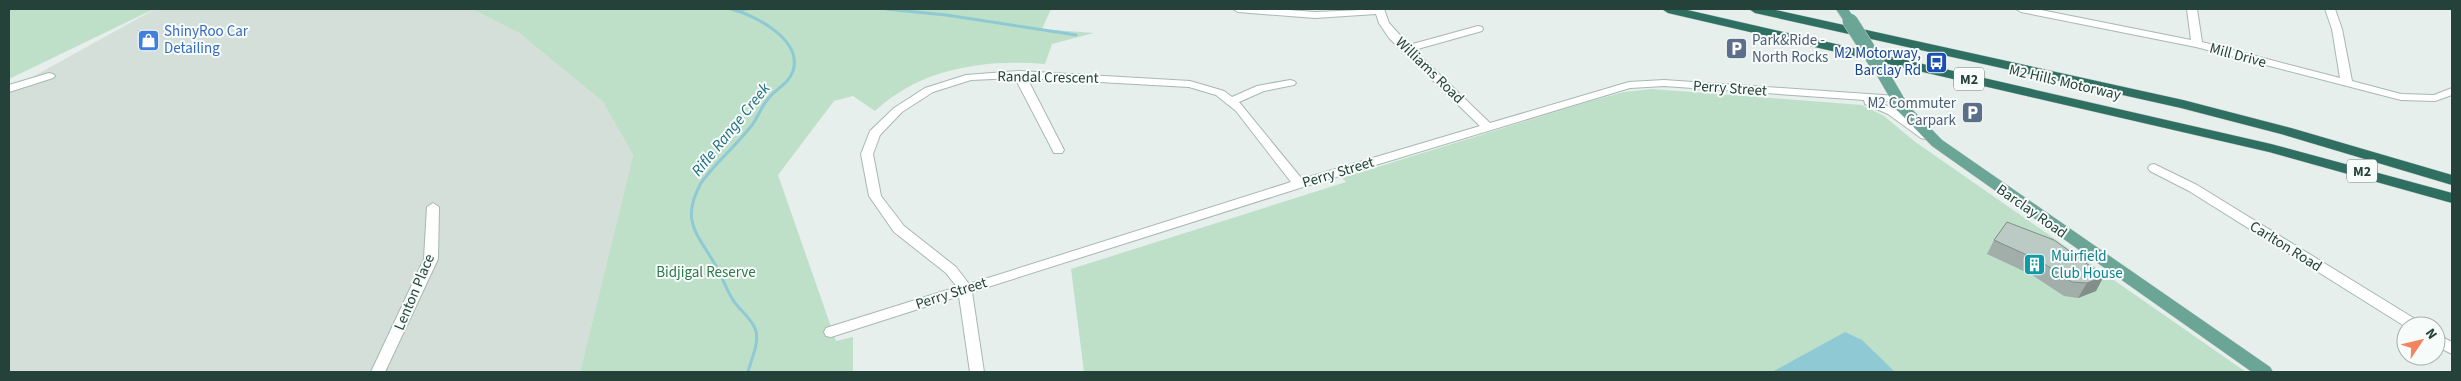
<svg xmlns="http://www.w3.org/2000/svg" width="2461" height="381" viewBox="0 0 2461 381" font-family="'Source Sans 3',sans-serif">
  <style>
    .built { fill: #d4dfda }
    .green { fill: #bfe0c8 }
    .water { fill: #8ec9d4 }
    .lines { fill: none; stroke-linecap: round; stroke-linejoin: round }
    .stream { stroke: #8ec9d4; stroke-width: 3 }
    .minor-casing { stroke: #a8b8b2; stroke-width: 2 }
    .major-casing { stroke: #c2cac8; stroke-width: 1 }
    .highway-casing { stroke: #c2cac8; stroke-width: 1 }
    .minor { fill: #fff; fill-rule: evenodd }
    .major { fill: #6aa596; fill-rule: evenodd }
    .highway { fill: #2f6f62; fill-rule: evenodd }
    .major-bridge-casing { stroke: #c2cac8; stroke-width: 16; stroke-linecap: butt }
    .major-bridge { stroke: #6aa596; stroke-width: 15 }
    .wall { fill: #a1aea9 }
    .shaded-wall { fill: #838d89 }
    .building { fill: #bbcac4; stroke: #838d89 }
    .labels { text-anchor: middle; stroke-width: 4; stroke-linejoin: round; paint-order: stroke }
    .shield { fill: #f7fbf9; stroke: #637a73; stroke-width: 1 }
    .shield-label { font-size: 14px; font-weight: bold; fill: #24423a }
    .shop-label { font-size: 15px; fill: #366cbe; stroke: #f7fbf9; text-anchor: start }
    .service-label { font-size: 15px; fill: #4e5e75; stroke: #f7fbf9; text-anchor: start }
    .transit-label { font-size: 15px; fill: #164399; stroke: #f7fbf9; text-anchor: end }
    .street-label { font-size: 15px; fill: #24423a; stroke: #f7fbf9 }
    .culture-label { font-size: 15px; fill: #0d838f; stroke: #f7fbf9; text-anchor: start }
    .park-label { font-size: 15px; fill: #2d7a4b; stroke: #f7fbf9 }
    .water-label { font-size: 16px; font-style: italic; fill: #1c6f80; stroke: #f7fbf9 }
  </style>
  <rect width="100%" height="100%" fill="#e6efeb"/>
  <!-- built -->
  <path class="built" d="M155 9H472L519 33 603 102 633 155 580 372H9V90Z"/>
  <!-- green -->
  <path class="green" d="M9 9H154L9 79Z
    M472 9H1051L1042 29 1094 33 1052 44 1045 64C985 59 921 68 875 111L853 96 834 101 778 175 836 341 853 337V372H580L633 155 603 102 519 33Z
    M1652 89 1862 105 1884 116 1914 141 2246 372H1084L1071 269 1346 182 1342 178 1591 101 1624 92Z"/>
  <!-- water -->
  <path class="water" d="M1845 332 1862 340 1895 372H1772Z"/>
  <g class="lines">
    <!-- stream -->
    <path class="stream" d="M731 9C755 15 803 40 793 71 788 85 776 88 768 99 761 107 758 117 752 125 736 146 716 162 701 183 680 221 697 233 716 266 723 278 727 292 735 303 742 312 753 320 756 331 759 345 751 359 748 372
      M886 9 946 15 1076 35
      M737 10 747 9"/>
    <defs>
      <path id="minor" d="M1233 9H1275L1315 12 1384 9 1389 23 1409 45 1478 26 1482 27 1483 29 1482 31 1414 50 1490 123 1629 82 1664 80 1897 96 1903 99 1901 101H1876L1896 110 1931 135 1925 139 1921 138 1888 114 1865 104 1864 100 1664 86 1630 88 1303 187 972 292 984 372H970L959 296 831 337 826 336 824 332 826 328 957 287 946 273 894 232 869 196 861 154 870 131 894 108 925 88 966 75 1019 71 1190 81 1224 91 1232 97 1257 86 1290 80 1294 81 1296 83 1294 85 1264 91 1239 102 1302 179 1480 126 1389 38 1379 23 1376 14 1315 18 1238 12ZM1015 78 1054 153H1062L1064 150 1027 78 1189 87 1216 95 1236 111 1291 182 969 284 956 267 904 226 881 196 873 154 880 135 902 112 933 92 971 80Z
        M2016 9H2036L2191 40 2187 9H2197L2202 42 2340 78 2332 29 2325 9H2335L2342 29 2352 81 2401 94 2434 95 2452 88V95L2435 101 2401 100 2196 47 2021 12Z
        M49 73 53 74 55 76 53 78 9 92V85Z
        M2154 164 2197 185 2420 322 2422 326 2406 327 2189 191 2150 171 2148 168 2150 165Z
        M433 203 439 207 438 259 385 372H371L424 259 427 207Z
        M2436 334 2452 342V354L2436 346Z"/>
      <path id="major" d="M1836 9H1848L1856 21 1854 24H1846Z
        M1879 63 1886 67 1908 105 1942 140 2270 367 2273 372H2252L1932 146 1897 110 1872 67Z"/>
      <path id="highway" d="M1662 9H1683L2271 144 2452 193V203L2269 152 1668 13Z
        M1749 9H1771L2183 100 2291 128 2452 175V185L2281 134 2181 108 1755 13Z"/>
    </defs>
    <!-- minor casing -->
    <use href="#minor" class="minor-casing"/>
    <!-- major casing -->
    <use href="#major" class="major-casing"/>
    <!-- highway casing -->
    <use href="#highway" class="highway-casing"/>
    <!-- minor -->
    <use href="#minor" class="minor"/>
    <!-- major -->
    <use href="#major" class="major"/>
    <!-- highway -->
    <use href="#highway" class="highway"/>
    <defs>
      <path id="major-bridge" d="M1850 21 1879 67"/>
    </defs>
    <!-- major-bridge casing -->
    <use href="#major-bridge" class="major-bridge-casing"/>
    <!-- major-bridge -->
    <use href="#major-bridge" class="major-bridge"/>
  </g>
  <!-- wall -->
  <path class="wall" d="M2007 222 2096 291 2078 298 2064 296 2032 275 1987 254 1994 240Z"/>
  <!-- shaded-wall -->
  <path class="shaded-wall" d="M2104 276 2096 291 2078 298 2087 283Z"/>
  <!-- building -->
  <path class="building" d="M2007 222 2054 240 2104 276 2087 283 2072 282 2040 261 1994 240Z"/>
  <!-- icons -->
  <defs>
    <symbol id="shop-square" viewBox="-11 -11 22 22"><rect x="-9" y="-9" width="18" height="18" rx="4" fill="#3f7fe0" stroke="#f7fbf9"/><path d="M-5-2.5h2.3a2.7 3.5 0 0 1 5.4 0H5L5.5 6h-11ZM-1.5-2.5h3a1.5 2.3 0 0 0-3 0Z" fill="#fff"/></symbol>
    <symbol id="parking-square" viewBox="-11 -11 22 22"><rect x="-9" y="-9" width="18" height="18" rx="4" fill="#5c6f8a" stroke="#f7fbf9"/><path d="M-3.5-5.5H1a3.5 3.5 0 0 1 0 7H-1V5.5H-3.5ZM-1-3.4V-.6H.8a1.4 1.4 0 0 0 0-2.8Z" fill="#fff"/></symbol>
    <symbol id="bus-square" viewBox="-11 -11 22 22"><rect x="-9" y="-9" width="18" height="18" rx="4" fill="#1a4fb4" stroke="#f7fbf9"/><path d="M-5-6H5V4H4V6H2V4H-2V6H-4V4H-5ZM-3.5-4V0h7V-4ZM-3.5 1.2v1.5H-2V1.2ZM2 1.2v1.5H3.5V1.2Z" fill="#fff"/></symbol>
    <symbol id="building-square" viewBox="-11 -11 22 22"><rect x="-9" y="-9" width="18" height="18" rx="4" fill="#0f9aa8" stroke="#f7fbf9"/><path d="M-4-6H4V6H1V3H-1V6H-4ZM-2.5-4.3h1.7v1.8h-1.7ZM.8-4.3h1.7v1.8H.8ZM-2.5-1h1.7V.8h-1.7ZM.8-1h1.7V.8H.8Z" fill="#fff"/></symbol>
  </defs>
  <g fill-rule="evenodd">
    <use href="#shop-square" x="136" y="28" width="25" height="25"/>
    <use href="#parking-square" x="1724" y="36" width="25" height="25"/>
    <use href="#bus-square" x="1924" y="50" width="25" height="25"/>
    <use href="#parking-square" x="1960" y="100" width="25" height="25"/>
    <use href="#building-square" x="2022" y="252" width="25" height="25"/>
  </g>
  <g class="labels">
    <!-- shield labels -->
    <g class="shield">
      <rect x="1954" y="67.5" width="30" height="23" rx="4"/>
      <rect x="2347" y="159.5" width="30" height="23" rx="4"/>
    </g>
    <g class="shield-label">
      <text x="1969" y="84">M2</text>
      <text x="2362" y="176">M2</text>
    </g>
    <!-- shop labels -->
    <g class="shop-label">
      <text x="164" y="36">ShinyRoo Car<tspan x="164" dy="17">Detailing</tspan></text>
    </g>
    <!-- service labels -->
    <g class="service-label">
      <text x="1752" y="45">Park&amp;Ride -<tspan x="1752" dy="17">North Rocks</tspan></text>
      <text x="1956" y="108" text-anchor="end">M2 Commuter<tspan x="1956" dy="17">Carpark</tspan></text>
    </g>
    <!-- transit labels -->
    <g class="transit-label">
      <text x="1921" y="58">M2 Motorway,<tspan x="1921" dy="17">Barclay Rd</tspan></text>
    </g>
    <!-- street labels -->
    <g class="street-label">
      <text transform="translate(2238 55) rotate(15)" y="5">Mill Drive</text>
      <text transform="translate(1430 70) rotate(44)" y="5">Williams Road</text>
      <text transform="translate(1048 77) rotate(1)" y="5">Randal Crescent</text>
      <text transform="translate(2065 82) rotate(13)" y="5">M2 Hills Motorway</text>
      <text transform="translate(1730 88) rotate(4)" y="5">Perry Street</text>
      <text transform="translate(1338 172) rotate(-17)" y="5">Perry Street</text>
      <text transform="translate(2032 211) rotate(35)" y="5">Barclay Road</text>
      <text transform="translate(2286 246) rotate(32)" y="5">Carlton Road</text>
      <text transform="translate(414 292) rotate(-67)" y="5">Lenton Place</text>
      <text transform="translate(951 293) rotate(-18)" y="5">Perry Street</text>
    </g>
    <!-- culture labels -->
    <g class="culture-label">
      <text x="2051" y="261">Muirfield<tspan x="2051" dy="17">Club House</tspan></text>
    </g>
    <!-- park labels -->
    <g class="park-label">
      <text x="706" y="277">Bidjigal Reserve</text>
    </g>
    <!-- water labels -->
    <g class="water-label">
      <text transform="translate(730 129) rotate(-51)" y="6">Rifle Range Creek</text>
    </g>
  </g>
  <!-- border -->
  <rect width="2461" height="381" fill="none" stroke="#24423a" stroke-width="20"/>
  <!-- north arrow -->
  <g transform="translate(2421 341) rotate(55)"><circle r="24" fill="#f7fbf9" stroke="#a3b1ad"/>
  <path d="M0-4L9 19L0 12L-9 19Z" fill="#f4845f"/>
  <text y="-8" font-size="14" font-weight="bold" text-anchor="middle" fill="#24423a">N</text>
  </g>
</svg>
